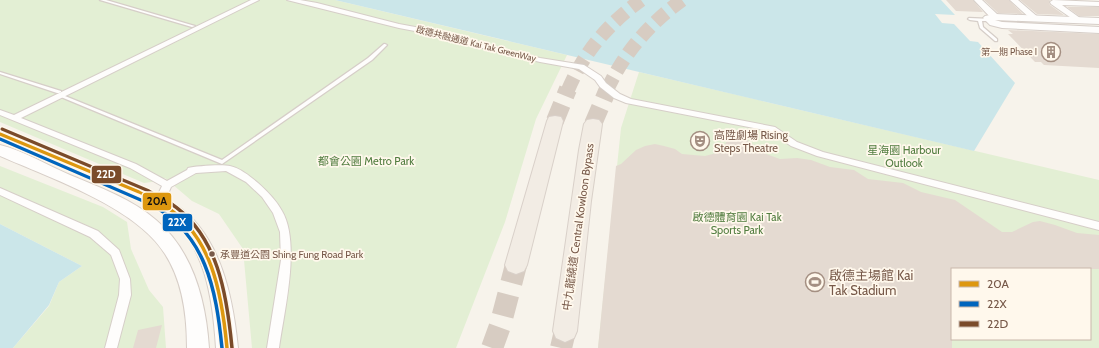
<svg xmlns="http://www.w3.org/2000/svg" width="1099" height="348" viewBox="0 0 1099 348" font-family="Cabin,'Noto Sans TC',sans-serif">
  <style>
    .green { fill: #e3efd4; fill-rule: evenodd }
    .water { fill: #cbe6e9 }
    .building { fill: #e4dad1 }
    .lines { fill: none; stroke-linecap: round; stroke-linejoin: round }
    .trunk-tunnel-far2 { stroke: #d7ccc2; stroke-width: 14; stroke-dasharray: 14 7; stroke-linecap: butt }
    .trunk-tunnel-far1 { stroke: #d7ccc2; stroke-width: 18; stroke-dasharray: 18 9; stroke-linecap: butt }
    .trunk-tunnel { stroke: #d7ccc2; stroke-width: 22; stroke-dasharray: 22 12; stroke-linecap: butt }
    .service-casing { stroke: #d6cec8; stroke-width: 2.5 }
    .pedestrian-casing { stroke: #d6cec8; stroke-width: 2 }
    .minor-casing { stroke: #d6cec8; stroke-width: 2 }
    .tertiary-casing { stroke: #d6cec8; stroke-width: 2 }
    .secondary-casing { stroke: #d7cec7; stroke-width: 2 }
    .trunk-casing { stroke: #d9d0c9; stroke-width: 2 }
    .service { fill: #fefdfc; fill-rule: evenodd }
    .pedestrian { fill: #fefdfc; fill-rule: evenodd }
    .minor { fill: #fefdfc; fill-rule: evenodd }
    .tertiary { fill: #fefdfc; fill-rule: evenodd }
    .secondary { fill: #fefdfc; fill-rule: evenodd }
    .trunk { fill: #f2ece4; fill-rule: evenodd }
    .bus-1-far1-casing { stroke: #fff8ec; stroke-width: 6 }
    .bus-1-casing { stroke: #fff8ec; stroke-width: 6 }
    .bus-2-far1-casing { stroke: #fff8ec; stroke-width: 6 }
    .bus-2-casing { stroke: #fff8ec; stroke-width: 6 }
    .bus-3-far1-casing { stroke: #fff8ec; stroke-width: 6 }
    .bus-3-casing { stroke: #fff8ec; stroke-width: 6 }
    .bus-1-far1 { stroke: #dd970f; stroke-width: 3 }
    .bus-1 { stroke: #dd970f; stroke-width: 3.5 }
    .bus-2-far1 { stroke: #0065bd; stroke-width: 3 }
    .bus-2 { stroke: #0065bd; stroke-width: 3.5 }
    .bus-3-far1 { stroke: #7a4b2a; stroke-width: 3 }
    .bus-3 { stroke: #7a4b2a; stroke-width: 3.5 }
    .bus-dot { fill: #775949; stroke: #fff8ec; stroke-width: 1.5 }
    .labels { text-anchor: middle; stroke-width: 3.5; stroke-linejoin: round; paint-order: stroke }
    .far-street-label { font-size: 9px; fill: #775949; stroke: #fff8ec }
    .far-poi-label { font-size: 9px; fill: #775949; stroke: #fff8ec; text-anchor: end }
    .bus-label { font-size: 10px; fill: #775949; stroke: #fff8ec; text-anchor: start }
    .poi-label { font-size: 11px; fill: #775949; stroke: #fff8ec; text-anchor: start }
    .park-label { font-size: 11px; fill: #527d40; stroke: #fff8ec }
    .street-label { font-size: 11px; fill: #775949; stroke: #fff8ec }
    .near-poi-label { font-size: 13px; fill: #775949; stroke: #fff8ec; text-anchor: start }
    .line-badge { stroke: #fff8ec; stroke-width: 1.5 }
    .badge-label { font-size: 11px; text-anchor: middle; font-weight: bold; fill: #fff }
    .pale-badge-label { font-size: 11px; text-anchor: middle; font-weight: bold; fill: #111 }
  </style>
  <rect width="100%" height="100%" fill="#f7f3eb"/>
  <!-- green -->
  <path class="green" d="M0 0H335L567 55 536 119 505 222 456 348H252L243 249 219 214 192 201 165 178 159 181 144 183 0 122Z
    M639 72 1099 180V348H598L621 128ZM952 269H1090V339H952Z
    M0 166 103 207 127 222 131 249 149 290 163 307 166 348H13L49 306 59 282 82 266 0 224Z"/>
  <!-- water -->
  <path class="water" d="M335 0H941L955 15 935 14 942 23 954 24 970 41 978 42 1015 83 974 151Z
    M0 224 82 266 59 282 49 305 13 348H0Z"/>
  <!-- building -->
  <path class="building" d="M946 0H973L983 12 956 11Z
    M984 0H1009L1023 14 998 13Z
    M1020 0H1050L1049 2 1050 5 1064 15 1037 14Z
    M1067 7H1099V16H1079Z
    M1008 30 1099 34V68L1044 65 1041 62H1035L1008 34H1013Z
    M729 138 746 139 766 154 780 159 797 158 811 160 830 167 854 170 868 179 903 183 921 192 955 200 1002 232H1012L1033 222 1040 221 1055 225 1077 233 1099 235V269H952V348H598L616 166 621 164 636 150 645 146 655 144 664 146 675 149 682 154 705 156 720 152Z
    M162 325 156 348H133L138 330Z"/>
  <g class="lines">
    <!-- trunk-tunnel-far2 -->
    <path class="trunk-tunnel-far2" d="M568 90C584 52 608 24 641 0
      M607 90C624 53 649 24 682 0"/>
    <!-- trunk-tunnel-far1 -->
    <path class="trunk-tunnel-far1" d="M555 121 568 89
      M593 124 608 89"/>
    <!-- trunk-tunnel -->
    <path class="trunk-tunnel" d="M492 348 500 326 516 265
      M561 348 565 331"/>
    <defs>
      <path id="service" d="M100 0H106L195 26 192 27Z
        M969 18 992 19 993 20 991 21H982L983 27 997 39V41H995L980 28 978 21 970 20 968 19Z
        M384 44H385L387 45 372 60 222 164 61 97 63 96H65L222 160 368 58Z
        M0 72 61 91V92L59 93H57L0 74Z"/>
      <path id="pedestrian" d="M251 0H259L21 118 136 164 167 181 187 170 188 168C195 166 223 164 230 166 240 168 251 177 258 183 267 191 276 200 282 211 301 243 284 312 279 348H267L281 260 280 232 273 213 262 197 246 182 226 171 196 173 171 187 164 203 159 206 154 203 162 186 130 168 0 115V110L14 115Z
        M287 0H300L317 3 399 24 442 32 487 45 540 58 584 65 601 76 606 83 620 94 631 99 775 127 797 142 823 152 1099 222V230L817 156 791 146 769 131 626 103 614 98 600 87 595 80 579 69 540 62 483 48 441 36 399 28Z
        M0 188 98 231 119 250 130 279 131 295 117 348H105L119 295 120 279 111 255 90 237 0 195Z"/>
      <path id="minor" d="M974 0H982L998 15V19H992Z
        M1010 0H1018L1039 18 1032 20Z
        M1053 0 1099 2V6L1062 5 1080 18 1081 20 1077 22 1051 4 1050 2Z"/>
      <path id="tertiary" d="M995 14 1099 18V24L995 20 1002 22 1099 27V33L1002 28 990 25 983 18 985 16Z"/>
      <path id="secondary" d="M0 130C30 137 61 155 90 166 118 178 150 187 176 205 221 235 233 298 238 348H216C213 301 206 243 164 213 145 200 122 192 101 183 67 168 34 154 0 139Z
        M0 145C24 151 47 165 70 175 99 187 132 199 156 220 193 251 206 301 209 348H187C187 316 183 282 165 254 136 207 50 178 0 156Z"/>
      <path id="trunk" d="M555 116 561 117 563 121 527 265 524 271 516 274 508 271 505 265 547 121 549 117Z
        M593 119 599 120 602 124 591 201 577 331 574 338 565 342 556 338 553 331 579 150 584 124 587 120Z"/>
    </defs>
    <!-- service casing -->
    <use href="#service" class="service-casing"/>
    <!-- pedestrian casing -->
    <use href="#pedestrian" class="pedestrian-casing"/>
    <!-- minor casing -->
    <use href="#minor" class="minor-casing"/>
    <!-- tertiary casing -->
    <use href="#tertiary" class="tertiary-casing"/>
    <!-- secondary casing -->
    <use href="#secondary" class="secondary-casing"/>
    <!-- trunk casing -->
    <use href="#trunk" class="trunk-casing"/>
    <!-- service -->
    <use href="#service" class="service"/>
    <!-- pedestrian -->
    <use href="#pedestrian" class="pedestrian"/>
    <!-- minor -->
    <use href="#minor" class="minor"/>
    <!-- tertiary -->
    <use href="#tertiary" class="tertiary"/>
    <!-- secondary -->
    <use href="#secondary" class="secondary"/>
    <!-- trunk -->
    <use href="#trunk" class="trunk"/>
    <defs>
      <path id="bus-1-far1" d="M0 134 139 192 162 204"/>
      <path id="bus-1" d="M160 203C212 232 222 294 227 348"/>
      <path id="bus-2-far1" d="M0 139 150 204"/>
      <path id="bus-2" d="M148 203C206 232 216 289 222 348"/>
      <path id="bus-3-far1" d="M2 129 149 191 172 204"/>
      <path id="bus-3" d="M170 203C218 234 227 295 232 348"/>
    </defs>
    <!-- bus-1-far1 casing -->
    <use href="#bus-1-far1" class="bus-1-far1-casing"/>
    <!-- bus-1 casing -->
    <use href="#bus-1" class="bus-1-casing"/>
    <!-- bus-2-far1 casing -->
    <use href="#bus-2-far1" class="bus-2-far1-casing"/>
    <!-- bus-2 casing -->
    <use href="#bus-2" class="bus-2-casing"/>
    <!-- bus-3-far1 casing -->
    <use href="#bus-3-far1" class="bus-3-far1-casing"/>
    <!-- bus-3 casing -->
    <use href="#bus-3" class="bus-3-casing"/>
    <!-- bus-1-far1 -->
    <use href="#bus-1-far1" class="bus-1-far1"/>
    <!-- bus-1 -->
    <use href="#bus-1" class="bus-1"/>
    <!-- bus-2-far1 -->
    <use href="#bus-2-far1" class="bus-2-far1"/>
    <!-- bus-2 -->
    <use href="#bus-2" class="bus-2"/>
    <!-- bus-3-far1 -->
    <use href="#bus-3-far1" class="bus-3-far1"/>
    <!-- bus-3 -->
    <use href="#bus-3" class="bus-3"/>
  </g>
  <!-- icons -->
  <defs>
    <symbol id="building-ring" viewBox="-11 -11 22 22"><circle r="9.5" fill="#fff8ec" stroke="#a48f82" stroke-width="1.5"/><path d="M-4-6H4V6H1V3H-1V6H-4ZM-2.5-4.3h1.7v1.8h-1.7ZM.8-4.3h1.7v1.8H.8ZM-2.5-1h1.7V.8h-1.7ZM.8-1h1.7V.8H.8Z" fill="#a48f82"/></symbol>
    <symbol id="theatre-ring" viewBox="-11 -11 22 22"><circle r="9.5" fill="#fff8ec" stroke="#a48f82" stroke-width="1.5"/><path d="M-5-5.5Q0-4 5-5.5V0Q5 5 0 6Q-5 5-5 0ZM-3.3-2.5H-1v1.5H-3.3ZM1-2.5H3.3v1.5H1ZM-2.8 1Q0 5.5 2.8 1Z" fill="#a48f82"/></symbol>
    <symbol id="stadium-ring" viewBox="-11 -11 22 22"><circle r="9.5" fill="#fff8ec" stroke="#a48f82" stroke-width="1.5"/><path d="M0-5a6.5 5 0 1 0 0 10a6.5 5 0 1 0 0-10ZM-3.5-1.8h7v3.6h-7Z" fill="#a48f82"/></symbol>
  </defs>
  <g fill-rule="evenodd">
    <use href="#building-ring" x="1040" y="41" width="22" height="22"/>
    <use href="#theatre-ring" x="689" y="130" width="22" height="22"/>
    <use href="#stadium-ring" x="804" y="271" width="22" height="22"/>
  </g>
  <!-- markers -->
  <circle class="bus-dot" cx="212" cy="254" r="3.5"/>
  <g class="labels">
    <!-- far-street labels -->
    <g class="far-street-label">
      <text transform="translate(476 44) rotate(14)" y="3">啟德共融通道 Kai Tak GreenWay</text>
    </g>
    <!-- far-poi labels -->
    <g class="far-poi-label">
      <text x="1037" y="55">第一期 Phase I</text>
    </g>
    <!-- bus labels -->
    <g class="bus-label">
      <text x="220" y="258">承豐道公園 Shing Fung Road Park</text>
    </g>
    <!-- poi labels -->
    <g class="poi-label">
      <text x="714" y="139">高陞劇場 Rising<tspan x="714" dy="13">Steps Theatre</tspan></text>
    </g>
    <!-- park labels -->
    <g class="park-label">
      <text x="904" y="154">星海園 Harbour<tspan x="904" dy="13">Outlook</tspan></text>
      <text x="366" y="165">都會公園 Metro Park</text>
      <text x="737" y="221">啟德體育園 Kai Tak<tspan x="737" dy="13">Sports Park</tspan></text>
    </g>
    <!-- street labels -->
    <g class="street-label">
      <text transform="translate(578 227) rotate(-82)" y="4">中九龍繞道 Central Kowloon Bypass</text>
    </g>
    <!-- near-poi labels -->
    <g class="near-poi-label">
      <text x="829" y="280">啟德主場館 Kai<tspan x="829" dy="15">Tak Stadium</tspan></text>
    </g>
  </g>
  <g class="line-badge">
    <rect x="91" y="165" width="31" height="19" rx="4" fill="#7a4b2a"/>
    <rect x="142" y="192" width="30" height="19" rx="4" fill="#dd970f"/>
    <rect x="162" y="213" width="31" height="19" rx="4" fill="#0065bd"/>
  </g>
  <g class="badge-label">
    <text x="106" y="178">22D</text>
    <text x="177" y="226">22X</text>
  </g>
  <g class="pale-badge-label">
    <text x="157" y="205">20A</text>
  </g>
  <!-- legend -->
  <rect x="951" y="268" width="140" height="72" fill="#fff8ec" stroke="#c9b8ab"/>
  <rect x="959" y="281" width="20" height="6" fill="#dd970f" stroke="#c9b8ab"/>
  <text x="987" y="288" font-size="12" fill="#775949">20A</text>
  <rect x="959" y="301" width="20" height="6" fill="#0065bd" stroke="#c9b8ab"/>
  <text x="987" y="308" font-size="12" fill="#775949">22X</text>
  <rect x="959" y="321" width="20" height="6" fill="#7a4b2a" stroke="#c9b8ab"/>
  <text x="987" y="328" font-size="12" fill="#775949">22D</text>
</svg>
